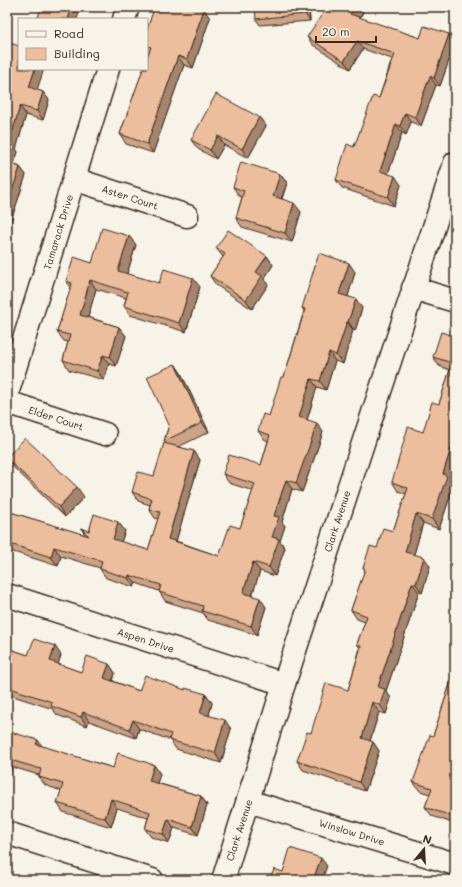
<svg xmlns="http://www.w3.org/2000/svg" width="462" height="887" viewBox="0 0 462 887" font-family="Mali,sans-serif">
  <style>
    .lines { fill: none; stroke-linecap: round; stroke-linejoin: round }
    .street-casing { stroke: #3b2a1e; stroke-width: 25 }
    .secondary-casing { stroke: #3b2a1e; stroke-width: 25 }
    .street { stroke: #f7f3e8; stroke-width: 22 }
    .secondary { stroke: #f7f3e8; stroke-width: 22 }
    .wall { fill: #cca387; stroke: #3b2a1e }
    .shaded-wall { fill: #a6856e; stroke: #3b2a1e }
    .building { fill: #edbe9d; stroke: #3b2a1e }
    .labels { text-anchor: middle; stroke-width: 3; stroke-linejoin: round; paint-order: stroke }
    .street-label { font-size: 10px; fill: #3b2a1e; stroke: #f7f3e8 }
  </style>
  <rect width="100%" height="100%" fill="#f7f3e8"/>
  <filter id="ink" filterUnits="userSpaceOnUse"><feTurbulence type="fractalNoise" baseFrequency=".025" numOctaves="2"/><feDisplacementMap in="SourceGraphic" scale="8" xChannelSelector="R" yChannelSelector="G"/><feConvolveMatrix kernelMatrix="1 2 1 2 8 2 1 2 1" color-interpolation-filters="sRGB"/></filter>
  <g filter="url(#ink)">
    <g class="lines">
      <defs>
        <path id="street" d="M124 19 128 7
          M74 179 187 216
          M413 288 455 301
          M7 394 108 69
          M7 402 105 434
          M7 595 284 684
          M248 801 455 864
          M7 833 152 880"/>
        <path id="secondary" d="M223 880 284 684 455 163"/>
      </defs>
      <!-- street casing -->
      <use href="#street" class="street-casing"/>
      <!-- secondary casing -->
      <use href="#secondary" class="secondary-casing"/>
      <!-- street -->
      <use href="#street" class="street"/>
      <!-- secondary -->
      <use href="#secondary" class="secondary"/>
    </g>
    <!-- wall -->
    <path class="wall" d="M309 7 310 21 260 25 256 19Z
      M152 8 210 18 193 68 184 65 153 153 126 144 120 134 149 53 147 51V30L154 10Z
      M363 12 360 18 420 38 449 34 455 43 440 86 436 85 421 126 411 122 406 135 402 133 388 174 401 185 394 206 342 188 336 180 379 98 392 59 363 49 350 69 313 45 307 37Z
      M7 42 37 90 43 92 49 100 43 120 26 115 16 149 18 152 14 164 20 167 26 175 8 230H7Z
      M259 117 266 126 248 158 224 145 216 159 198 149 191 140Z
      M280 174 287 183 282 199 301 212 292 242 242 227 236 218 242 197 239 196 233 187Z
      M129 236 136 245 127 274 159 283 200 287 186 332 130 315 124 306 126 298 96 289 88 317 119 327 126 336 116 366 109 364 104 380 69 370 63 360 68 342 64 341 57 332 71 287 66 281Z
      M216 248 267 256 273 265 264 279 268 285 252 309 216 285 210 276 223 257Z
      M355 272 348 296 362 308 355 331 353 330 343 364 335 361 326 390 317 387 307 420 323 432 315 456 302 492 292 489 282 522 285 526 280 541 285 548 275 576 260 571 252 595 266 607 257 635 208 620 203 613 165 601 159 591 136 583 134 587 106 578 100 569V568L61 556 58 566 7 550V511L85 535 81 528 89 531 118 522 125 531 121 542 148 550 158 519 155 518 149 509 150 505 138 501 132 492 154 476 166 443 164 441 169 425 175 364 181 373 209 432 178 447 194 451 200 460 176 541 219 556 240 528 253 491 229 483 223 474 261 465 268 441 264 439 258 431 269 416 284 377 304 311 302 308Z
      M455 336 450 480 454 485 439 529 423 523 414 554 430 566 422 593 419 592 386 691 391 698 386 714 379 712 370 741 373 742 379 751 365 791 303 770 297 761 311 733 348 690 360 648 357 644 365 622 357 619 351 610 365 570 363 568 377 548 393 531 406 494 398 491 392 482 423 432 439 404 450 370 439 366 433 357Z
      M7 457 84 497 65 517 13 467 7 459Z
      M7 648 28 655H61L58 664 81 672 109 664 115 673 113 681 139 691 185 690 206 694 212 703 209 715 231 729 221 763 176 749 170 740 139 729 136 738 89 721 87 726 57 715 53 709 7 694Z
      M455 669V824L432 816 425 807 430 794 420 791 413 782 433 736Z
      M7 731 42 746 113 768 154 765 160 774 157 783 201 796 207 805 198 835 174 828 169 843 151 837 145 829 148 818 117 808 111 827 63 812 57 803 61 791 45 785 39 777V775L12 767 7 784Z"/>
    <!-- shaded-wall -->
    <path class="shaded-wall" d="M72 7H81L77 19H68Z
      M305 7H309L310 21 305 14Z
      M355 7H360L363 12 356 23 350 14Z
      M204 9 210 18 193 68 187 59Z
      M449 34 455 43 440 86 434 78Z
      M357 41 363 49 350 69 344 61Z
      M178 56 184 65 153 153 147 144Z
      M35 69H44L35 96 29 87Z
      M430 76 436 85 421 126 415 117Z
      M43 92 49 100 43 120 37 111Z
      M20 106 26 115 16 149 18 152 12 170 7 164V157L9 143Z
      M405 113 411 122 406 135 400 126Z
      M259 117 266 126 248 158 242 149Z
      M396 124 402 133 386 180 380 171Z
      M218 136 224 145 216 159 210 150Z
      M20 167 26 175 8 230H7V206Z
      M280 174 287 183 279 205 273 196Z
      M395 176 401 185 394 206 388 197Z
      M294 203 301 212 292 242 285 233Z
      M129 236 136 245 125 280 118 271Z
      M267 256 273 265 264 279 268 285 252 309 246 300 256 272Z
      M349 263 355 272 346 303 339 294Z
      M193 278 200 287 186 332 179 323Z
      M90 280 96 289 86 324 80 315Z
      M356 299 362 308 355 331 348 322Z
      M347 322 353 330 343 364 336 355Z
      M119 327 126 336 116 366 110 357Z
      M329 352 335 361 326 390 320 381Z
      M103 355 109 364 104 380 97 371Z
      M175 364 181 373 209 432 202 423Z
      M311 379 317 387 305 426 299 417Z
      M317 423 323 432 315 456 302 492 296 483Z
      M455 435V465L450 480 454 485 439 529 432 519 443 474Z
      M194 451 200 460 174 548 168 539Z
      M286 480 292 489 282 522 285 526 280 541 285 548 275 576 269 567 272 537 274 516Z
      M77 487 84 497 65 517 59 507Z
      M416 514 423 523 412 561 405 552Z
      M118 522 125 531 119 548 113 539Z
      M54 547 61 556 58 566 51 557Z
      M424 557 430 566 422 593 416 584Z
      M253 562 260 571 250 602 243 593Z
      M129 575 136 583 134 587 128 578Z
      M412 583 419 592 386 691 391 698 386 714 380 705 378 687Z
      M260 598 266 607 257 635 251 626Z
      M55 646 61 655 56 670 50 661Z
      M109 664 115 673 110 687 104 678Z
      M206 694 212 703 207 722 200 713Z
      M372 702 379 712 368 747 362 738Z
      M83 712 89 721 87 726 81 717Z
      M133 720 139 729 136 738 129 729Z
      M225 720 231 729 221 763 215 753Z
      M38 740 44 749 36 744Z
      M373 742 379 751 365 791 359 782Z
      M7 760 12 767 7 784Z
      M154 765 160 774 155 790 149 781Z
      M201 796 207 805 198 835 192 827Z
      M111 799 117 808 111 827 105 818Z
      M455 803V821L451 816Z
      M168 819 174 828 169 843 163 834Z
      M321 858 327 866 322 880 314 877Z"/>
    <!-- building -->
    <path class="building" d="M42 7H72L68 19H37Z
      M153 7H198L204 9 187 59 178 56 147 144 120 134 143 69H147V58L151 47 147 46V30L154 8H152Z
      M255 7H305V14L256 19Z
      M327 7H355L350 14 420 38 424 26 449 34 434 78 430 76 415 117 405 113 400 126 396 124 380 171 395 176 388 197 336 180 347 144 354 147 373 96 379 98 395 54 357 41 344 61 307 37Z
      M7 42 19 46V69H35L29 87 43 92 37 111 20 106 9 143 12 144 7 157Z
      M216 94 259 117 242 149 218 136 210 150 191 140Z
      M7 162 20 167 7 206Z
      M241 162 280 174 273 196 294 203 285 233 236 218 244 191 233 187Z
      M102 228 129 236 118 271 159 283 164 269 193 278 179 323 124 306 128 292 90 280 80 315 119 327 110 357 103 355 97 371 63 360 70 335 57 332 72 283 66 281 74 257 92 263Z
      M228 230 267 256 256 272 262 276 246 300 210 276 225 254 216 248Z
      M319 253 349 263 339 294 356 299 348 322H347L336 355 329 352 320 381 311 379 299 417 317 423 309 447 296 483 286 480 274 516 279 517 272 537 279 539 269 567 253 562 243 593 260 598 251 626 202 611 203 606 159 592 161 585 129 575 128 578 100 569 102 561 54 547 51 557 7 543V511L89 536 81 528 89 531 94 514 118 522 113 539 148 550 160 512 149 509 152 499 132 492 138 472 154 476 164 443 194 451 168 539 219 556 230 525 240 528 255 484 223 474 229 455 261 465 270 435 258 431 263 414 269 416 281 377H284L305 309 302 308Z
      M441 332 455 336V435L443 474 447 476 432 519 416 514 405 552 424 557 416 584 412 583 378 687 385 689 380 705 372 702 362 738 373 742 359 782 297 761 307 732 311 733 326 683 348 690 361 646 357 644 367 616 351 610 365 569 363 568 370 546 377 548 383 528 393 531 408 488 392 482 408 427 423 432 432 402 439 404 452 363 433 357Z
      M175 364 202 423 164 441 169 425 147 377Z
      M25 438 77 487 59 507 7 459V457Z
      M34 639 55 646 50 661 81 672 87 656 109 664 104 678 139 691 145 675 185 690V688L206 694 200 713 225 720 215 753 169 740 171 734 133 720 129 729 83 712 81 717 51 706 52 702 7 687V648L28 655Z
      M455 669V803L451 816 425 807 432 788 413 782 430 735 433 736Z
      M7 731 38 740 36 744 113 768 118 753 154 765 149 781 201 796 192 827 168 819 163 834 145 829 150 812 111 799 105 818 57 803 63 784 39 777 41 769 7 759Z
      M290 848 321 858 314 877 322 880H270L274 869 283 872Z
      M369 874 388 880H367Z"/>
  </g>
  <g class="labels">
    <!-- street labels -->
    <g class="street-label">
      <text transform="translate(130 197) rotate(18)" y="4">Aster Court</text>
      <text transform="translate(58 232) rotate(-73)" y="4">Tamarack Drive</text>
      <text transform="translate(56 418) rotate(18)" y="4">Elder Court</text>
      <text transform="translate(337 521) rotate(-72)" y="4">Clark Avenue</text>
      <text transform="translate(146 640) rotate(18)" y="4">Aspen Drive</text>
      <text transform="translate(239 830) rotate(-72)" y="4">Clark Avenue</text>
      <text transform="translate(352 832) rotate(17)" y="4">Winslow Drive</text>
    </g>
  </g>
  <!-- margin -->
  <rect width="462" height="887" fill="none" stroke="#f7f3e8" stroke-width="24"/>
  <rect x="12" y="12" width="438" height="863" fill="none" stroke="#3b2a1e" stroke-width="1.5" filter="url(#ink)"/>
  <!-- legend -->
  <rect x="18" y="18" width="130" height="52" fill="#f7f3e8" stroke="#aca397"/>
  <rect x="26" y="31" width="20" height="6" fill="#f7f3e8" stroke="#aca397"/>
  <text x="54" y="38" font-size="12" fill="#3b2a1e">Road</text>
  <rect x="26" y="48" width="20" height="12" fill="#edbe9d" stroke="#aca397"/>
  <text x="54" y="58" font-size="12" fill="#3b2a1e">Building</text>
  <!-- north arrow -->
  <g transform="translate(424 849) rotate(18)" stroke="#f7f3e8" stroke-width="3" paint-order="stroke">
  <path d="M0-3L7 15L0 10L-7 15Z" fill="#3b2a1e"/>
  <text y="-6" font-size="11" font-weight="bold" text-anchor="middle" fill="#3b2a1e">N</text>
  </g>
  <!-- scale -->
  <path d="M316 36v6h60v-6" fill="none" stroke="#3b2a1e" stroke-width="2"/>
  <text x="322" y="36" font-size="12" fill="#3b2a1e" stroke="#f7f3e8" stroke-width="3" paint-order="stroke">20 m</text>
</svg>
